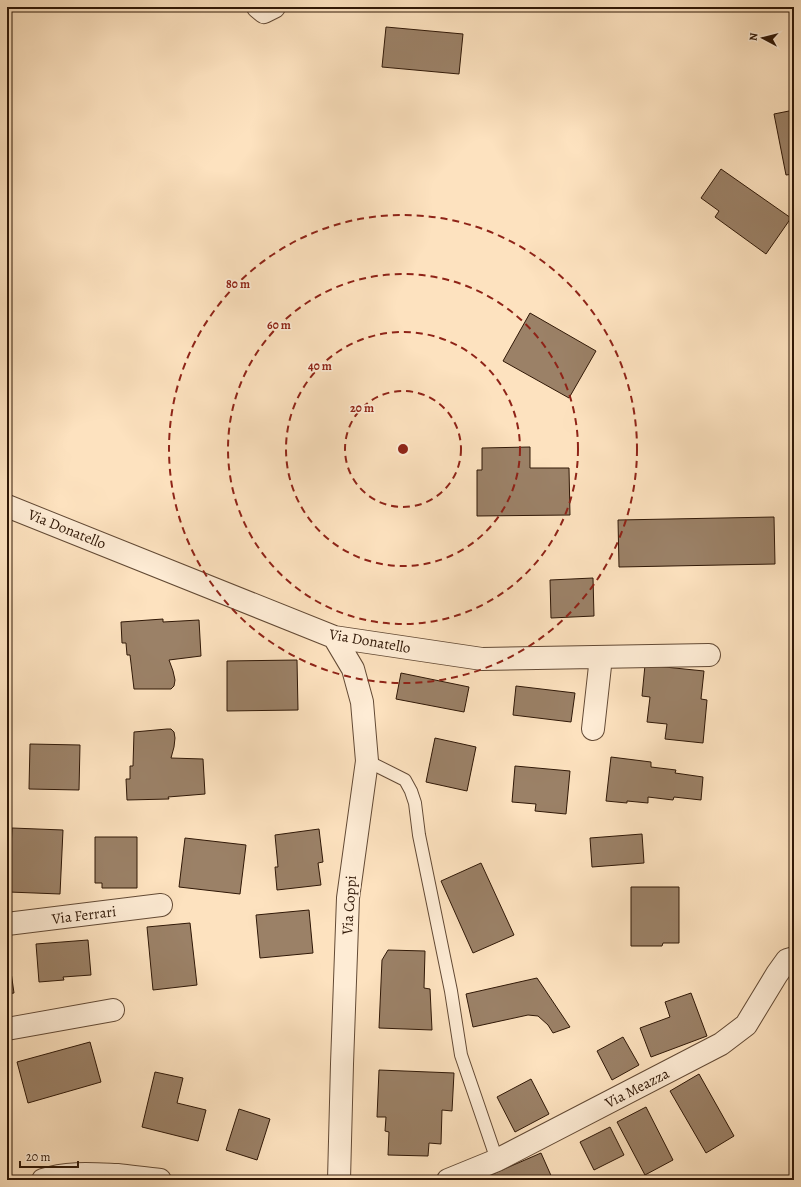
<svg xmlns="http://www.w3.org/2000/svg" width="801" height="1187" viewBox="0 0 801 1187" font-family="Alegreya,serif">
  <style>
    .building { fill: #9b8167; stroke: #301807 }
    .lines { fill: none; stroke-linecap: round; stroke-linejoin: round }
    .service-casing { stroke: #634a35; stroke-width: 14 }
    .minor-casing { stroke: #634a35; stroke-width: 24 }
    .service { stroke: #feecd5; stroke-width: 12 }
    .minor { stroke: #feecd5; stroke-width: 22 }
    .ring { fill: none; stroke: #8f2418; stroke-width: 2; stroke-dasharray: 7 5 }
    .labels { text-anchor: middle; stroke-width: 3.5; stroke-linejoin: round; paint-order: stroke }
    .street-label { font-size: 15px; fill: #301807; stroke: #feecd5 }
    .centre { fill: #8f2418; stroke: #feecd5; stroke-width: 2 }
    .ring-label { font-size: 12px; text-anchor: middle; font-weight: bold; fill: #8f2418; stroke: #feecd5; stroke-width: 3.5; stroke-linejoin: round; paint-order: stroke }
  </style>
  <rect width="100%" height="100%" fill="#fde2bf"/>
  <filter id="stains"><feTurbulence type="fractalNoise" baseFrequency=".005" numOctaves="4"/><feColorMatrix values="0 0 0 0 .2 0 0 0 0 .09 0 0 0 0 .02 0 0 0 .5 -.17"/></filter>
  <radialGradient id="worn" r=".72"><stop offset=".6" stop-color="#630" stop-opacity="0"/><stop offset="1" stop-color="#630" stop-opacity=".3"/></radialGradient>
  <!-- building -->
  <path class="building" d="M386 27 463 34 459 74 382 67Z
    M794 110V174L786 175 774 114Z
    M721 169 791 218 766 254 715 217 719 211 701 198Z
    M530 313 596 351 569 398 503 361Z
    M530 447V468H569L570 515 477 516V470H482V448Z
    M774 517 775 564 619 567 618 520Z
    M593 578 594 616 551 618 550 580Z
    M7 598 11 624 7 625Z
    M163 619V622L199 620 201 656 169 660 173 671 175 680 174 686 171 689H134L130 655H127L126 643H122L121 622Z
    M297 660 298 710 227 711V661Z
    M645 665 704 671 701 699 707 700 703 743 665 739 667 724 647 722 650 697 642 696Z
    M401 673 469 687 464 712 396 699Z
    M516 686 575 693 571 722 513 715Z
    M167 729H171L174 732 175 738 174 747 171 758 203 759 205 794 168 797 169 799 127 800 126 779H130V766H133L134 732Z
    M435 738 476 747 467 791 426 782Z
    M30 744 80 745 79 790 29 789Z
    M611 757 651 762V767L676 770 675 773 703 777 701 800 674 797 673 800 648 797V803L627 801V803L606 801Z
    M515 766 570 771 566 814 535 811 536 804 512 802Z
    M12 828 63 830 60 894 9 892Z
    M319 829 323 862 318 863 321 885 277 890 275 867H278L275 835Z
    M642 834 644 863 592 867 590 838Z
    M95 837H137V888H102V883H95Z
    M185 838 246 845 240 894 179 887Z
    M481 863 514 935 473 953 441 881Z
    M631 887H679V943H663L662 946H631Z
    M309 910 313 953 260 958 256 915Z
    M190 923 197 985 153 990 147 927Z
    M88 940 91 975 63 977 64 980 39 982 36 944Z
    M7 944 14 993 7 994Z
    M388 950 425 951 424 988 430 989 432 1030 379 1028 382 960Z
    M537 978 570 1027 553 1033 548 1025 538 1016 528 1015 473 1027 466 994Z
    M691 993 707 1036 651 1057 640 1028 670 1017 665 1002Z
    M623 1037 639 1065 612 1080 597 1051Z
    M90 1042 101 1082 28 1103 17 1062Z
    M379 1070 454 1073 452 1111 442 1110 441 1144 429 1143 428 1156 388 1155 389 1132 385 1131 386 1117H377Z
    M155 1072 183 1078 177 1103 206 1110 198 1141 142 1127Z
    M699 1074 734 1136 706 1153 670 1091Z
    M531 1079 549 1114 515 1132 497 1097Z
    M646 1107 673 1160 645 1175 617 1122Z
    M239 1109 270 1119 257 1160 226 1150Z
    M610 1127 624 1155 594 1170 580 1142Z
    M541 1153 553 1180H479Z"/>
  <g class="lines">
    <defs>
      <path id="service" d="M367 761 405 780 411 791 415 803 419 835 451 991 461 1055 497 1160"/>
      <path id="minor" d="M258 7 264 12 274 7
        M7 506 334 637 482 659 709 655
        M334 637 353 669 362 702 367 761 348 898 342 1064 339 1180
        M593 729 601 657
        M7 924 161 905
        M7 1029 113 1010
        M43 1180C67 1172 92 1174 117 1175 131 1177 146 1178 160 1180
        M448 1180 497 1160 721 1044 746 1025 777 974 787 960 794 958"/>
    </defs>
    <!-- service casing -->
    <use href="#service" class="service-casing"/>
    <!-- minor casing -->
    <use href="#minor" class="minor-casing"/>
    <!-- service -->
    <use href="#service" class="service"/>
    <!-- minor -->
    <use href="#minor" class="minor"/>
  </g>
  <!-- distance rings -->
  <g class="ring">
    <circle cx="403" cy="449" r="58"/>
    <circle cx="403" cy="449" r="117"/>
    <circle cx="403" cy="449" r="175"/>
    <circle cx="403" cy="449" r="234"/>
  </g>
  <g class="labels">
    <!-- street labels -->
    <g class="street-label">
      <text transform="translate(67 529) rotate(22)" y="5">Via Donatello</text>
      <text transform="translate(370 641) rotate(10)" y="5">Via Donatello</text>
      <text transform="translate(349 905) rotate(-86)" y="5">Via Coppi</text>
      <text transform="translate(84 915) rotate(-7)" y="5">Via Ferrari</text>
      <text transform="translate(637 1088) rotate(-27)" y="5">Via Meazza</text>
    </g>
  </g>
  <circle cx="403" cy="449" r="6" class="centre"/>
  <g class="ring-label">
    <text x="238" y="288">80 m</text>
    <text x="279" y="329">60 m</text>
    <text x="320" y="370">40 m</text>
    <text x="362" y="412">20 m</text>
  </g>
  <!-- margin -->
  <rect width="801" height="1187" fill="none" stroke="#fde2bf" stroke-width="24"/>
  <rect x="8" y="8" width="785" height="1171" fill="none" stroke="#301807" stroke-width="2"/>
  <rect x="12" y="12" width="777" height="1163" fill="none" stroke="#301807"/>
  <!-- north arrow -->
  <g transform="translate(763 38) rotate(277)" stroke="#feecd5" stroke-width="3" paint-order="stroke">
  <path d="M0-3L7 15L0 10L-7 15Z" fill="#301807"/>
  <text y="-6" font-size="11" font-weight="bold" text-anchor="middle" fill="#301807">N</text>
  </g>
  <!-- scale -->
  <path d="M20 1161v6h58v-6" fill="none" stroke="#301807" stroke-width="2"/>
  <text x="26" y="1161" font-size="12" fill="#301807" stroke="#feecd5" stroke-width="3" paint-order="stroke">20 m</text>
  <rect width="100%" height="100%" filter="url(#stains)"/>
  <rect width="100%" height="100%" fill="url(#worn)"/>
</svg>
